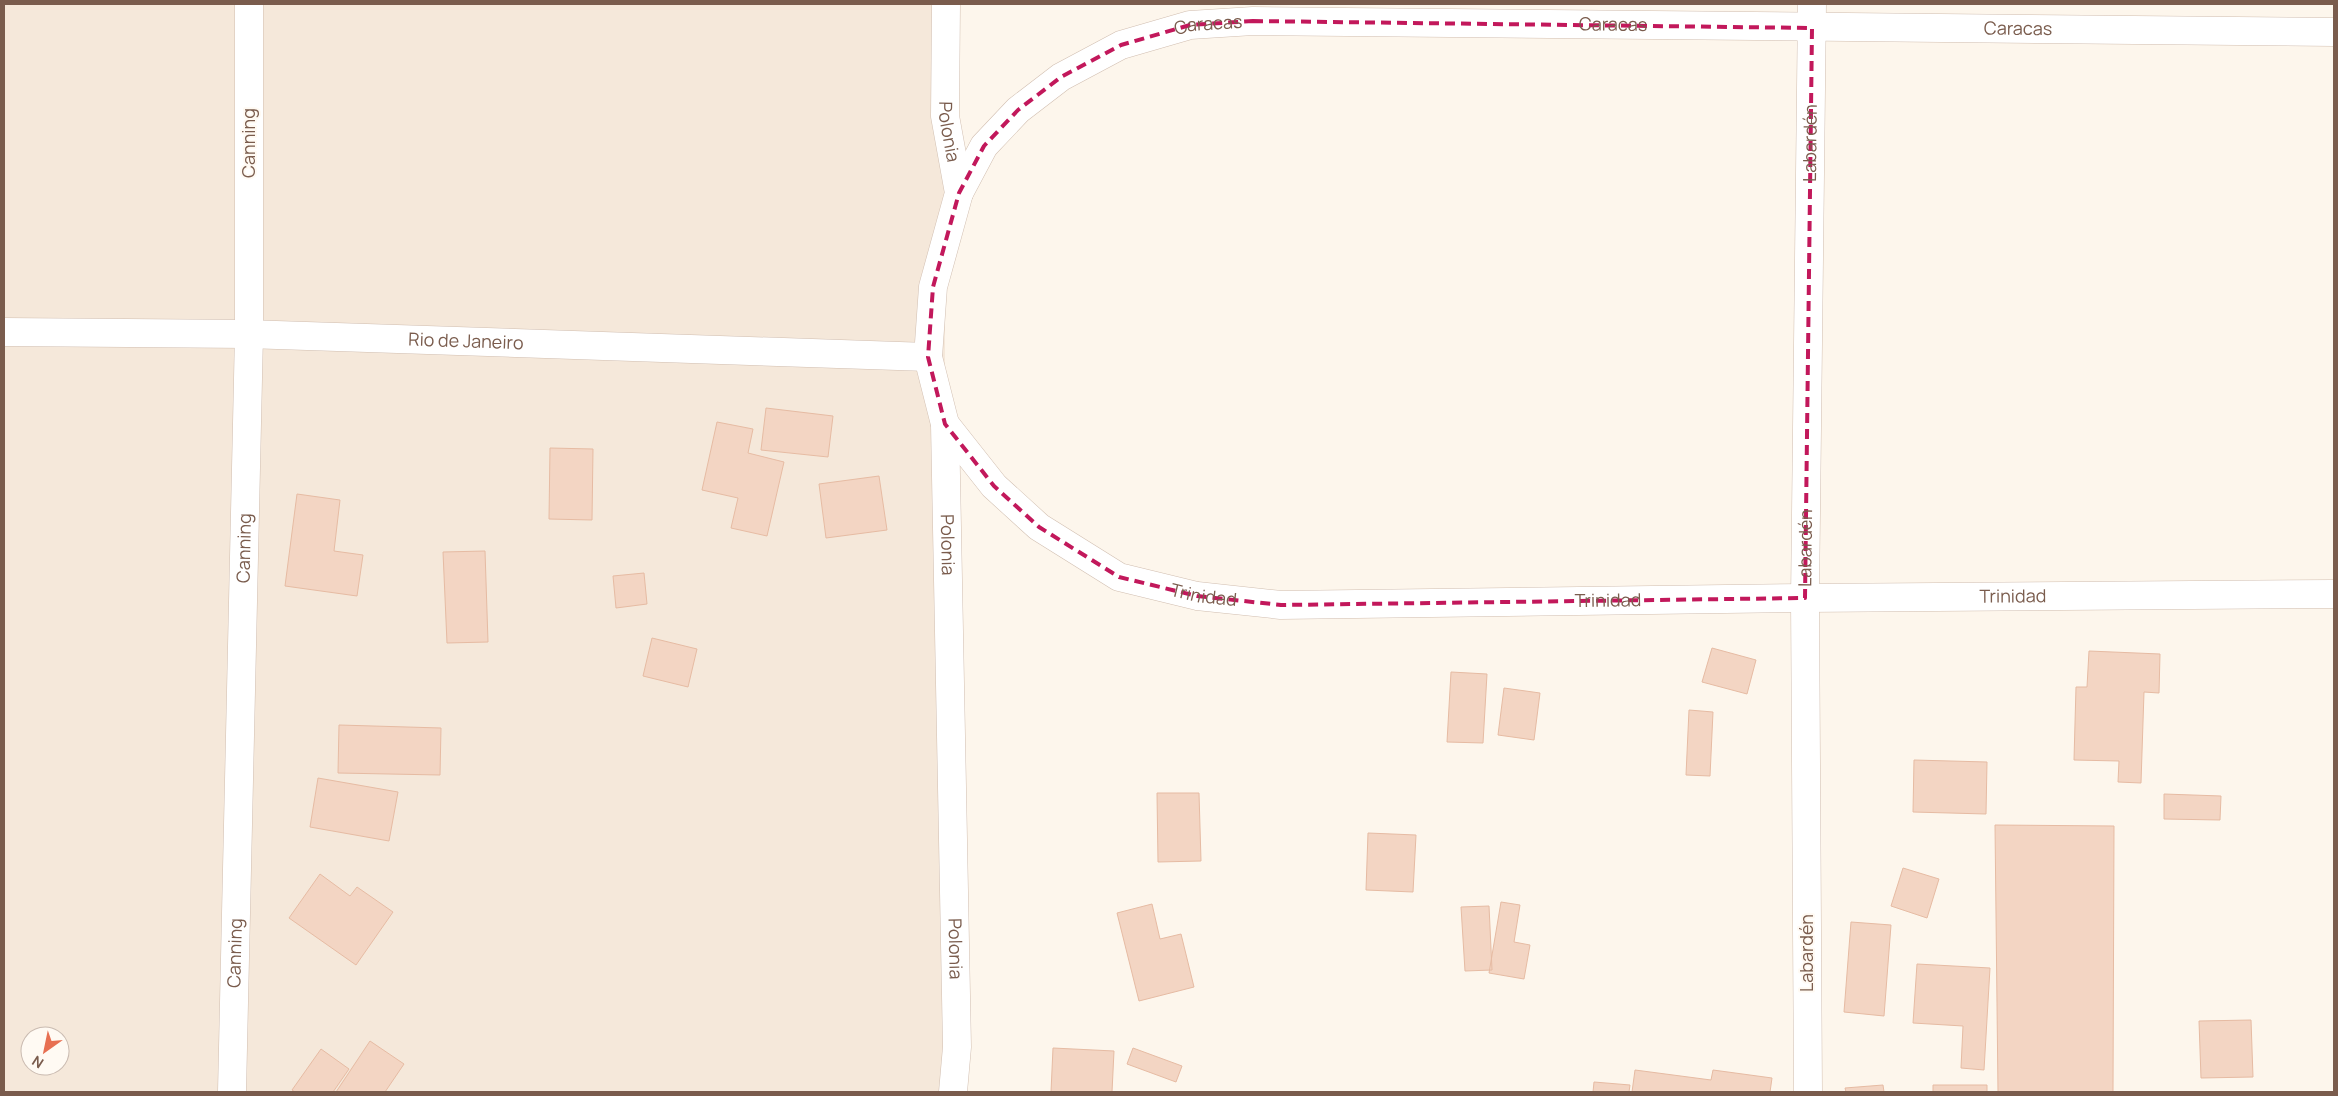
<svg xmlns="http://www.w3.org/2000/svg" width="2338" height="1096" viewBox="0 0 2338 1096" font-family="Manrope,sans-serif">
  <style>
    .residential { fill: #f5e8da; fill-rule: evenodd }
    .building { fill: #f3d5c3; stroke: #e6bba3 }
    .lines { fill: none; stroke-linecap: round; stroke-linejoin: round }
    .minor-casing { stroke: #d1beb0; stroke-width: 29 }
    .minor { stroke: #fff; stroke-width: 28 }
    .marked { fill: none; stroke: #c2185b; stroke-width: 4; stroke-dasharray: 10 6; stroke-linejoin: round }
    .labels { text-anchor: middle; stroke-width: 4; stroke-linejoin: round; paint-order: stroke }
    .street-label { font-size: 18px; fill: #7a5c4d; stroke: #fffaf3 }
  </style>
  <rect width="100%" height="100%" fill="#fdf6ec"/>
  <!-- residential -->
  <path class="residential" d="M4 4H945V424L953 1092H4ZM30 1036H60V1066H30Z"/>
  <!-- building -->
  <path class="building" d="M766 408 833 416 828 457 761 450Z
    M717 422 753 429 748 453 784 462 767 536 731 528 738 498 702 490Z
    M550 448 593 449 592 520 549 519Z
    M879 476 887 530 826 538 819 484Z
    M297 494 340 500 334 551 363 555 357 596 285 586Z
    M485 551 488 642 447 643 443 552Z
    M644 573 647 604 616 608 613 576Z
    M652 638 697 649 688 687 643 676Z
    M1712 648 1756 660 1747 694 1702 682Z
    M2089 651 2160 654 2159 693 2144 692 2141 783 2118 782 2119 761 2074 760 2076 687H2087Z
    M1451 672 1487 674 1483 743 1447 742Z
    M1504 688 1540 693 1534 740 1498 735Z
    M1689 710 1713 712 1710 776 1686 775Z
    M339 725 441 728 440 775 338 773Z
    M1914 760 1987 762 1986 814 1913 812Z
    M318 778 398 792 389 841 310 827Z
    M1157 793H1199L1201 861 1158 862Z
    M2164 794 2221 796 2220 820 2164 819Z
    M1995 825 2114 826 2113 1092H1998Z
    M1368 833 1416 835 1413 892 1366 890Z
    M1903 868 1939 879 1927 918 1891 906Z
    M320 874 350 896 357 887 393 912 356 965 289 918Z
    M1501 902 1520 905 1514 942 1530 945 1524 979 1489 973Z
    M1152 904 1160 939 1181 934 1194 987 1139 1001 1117 913Z
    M1489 906 1492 970 1465 971 1461 907Z
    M1851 922 1891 925 1884 1016 1844 1012Z
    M1917 964 1990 968 1984 1070 1961 1068 1963 1026 1913 1023Z
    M2251 1020 2253 1077 2201 1078 2199 1021Z
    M370 1041 404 1064 385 1092H336Z
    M1053 1048 1114 1051 1112 1092H1051Z
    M1133 1048 1182 1066 1176 1082 1127 1064Z
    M321 1049 349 1069 333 1092H295L292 1090Z
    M1635 1070 1711 1080 1713 1070 1772 1078 1770 1092H1632Z
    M1594 1082 1630 1085 1629 1092H1593Z
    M1883 1085 1884 1092H1846L1845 1088Z
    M1933 1085H1987V1092H1933Z"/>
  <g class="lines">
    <defs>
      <g id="minor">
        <path id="s1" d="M946 4 945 116 959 193 933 287 928 357 945 424 957 1047 953 1092"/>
        <path id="s2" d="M959 193 984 146 1018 110 1061 77 1121 45 1190 25 1253 21 2334 32"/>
        <path id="s3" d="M4 332 249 334 928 357"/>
        <path id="s4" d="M945 424 994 486 1039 527 1119 577 1197 596 1281 605 1805 598 2334 594"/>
        <path id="s5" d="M232 1092 249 334V4"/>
        <path id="s6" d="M1808 1092 1805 598 1812 4"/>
      </g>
    </defs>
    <!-- minor casing -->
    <use href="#minor" class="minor-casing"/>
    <!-- minor -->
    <use href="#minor" class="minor"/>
  </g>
  <!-- marked area -->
  <path class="marked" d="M1253 21 1812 28 1805 598 1281 605 1197 596 1119 577 1039 527 994 486 945 424 928 357 933 287 959 193 984 146 1018 110 1061 77 1121 45 1190 25Z"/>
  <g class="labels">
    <!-- street labels -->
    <g class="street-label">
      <text dy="6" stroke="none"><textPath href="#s2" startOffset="720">Caracas</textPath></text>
      <text dy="6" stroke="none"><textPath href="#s2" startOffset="315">Caracas</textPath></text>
      <text dy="6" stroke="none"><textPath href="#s2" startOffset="1125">Caracas</textPath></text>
      <text dy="6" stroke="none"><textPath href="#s1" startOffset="128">Polonia</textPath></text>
      <text transform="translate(249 143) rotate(-90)" y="6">Canning</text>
      <text dy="6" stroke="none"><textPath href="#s6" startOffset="949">Labardén</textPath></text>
      <text dy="6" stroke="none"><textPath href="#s3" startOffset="462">Rio de Janeiro</textPath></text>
      <text dy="6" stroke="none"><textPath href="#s1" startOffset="548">Polonia</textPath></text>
      <text dy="6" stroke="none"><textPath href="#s5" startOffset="544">Canning</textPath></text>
      <text dy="6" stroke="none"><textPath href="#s6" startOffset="544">Labardén</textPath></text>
      <text dy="6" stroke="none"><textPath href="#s4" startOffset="321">Trinidad</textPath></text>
      <text dy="6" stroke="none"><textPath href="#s4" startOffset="1131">Trinidad</textPath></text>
      <text dy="6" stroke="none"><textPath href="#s4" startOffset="726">Trinidad</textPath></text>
      <text dy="6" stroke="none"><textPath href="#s1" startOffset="952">Polonia</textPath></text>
      <text dy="6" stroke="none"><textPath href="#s5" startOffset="139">Canning</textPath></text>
      <text transform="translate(1807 953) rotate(-90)" y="6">Labardén</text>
    </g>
  </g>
  <!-- border -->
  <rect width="2338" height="1096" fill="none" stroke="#7a5c4d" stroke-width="10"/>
  <!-- north arrow -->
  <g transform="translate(45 1051) rotate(213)"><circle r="24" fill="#fffaf3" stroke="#cabbb1"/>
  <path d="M0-4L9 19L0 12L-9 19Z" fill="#e76f51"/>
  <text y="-8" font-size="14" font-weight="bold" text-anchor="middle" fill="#7a5c4d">N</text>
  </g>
</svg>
